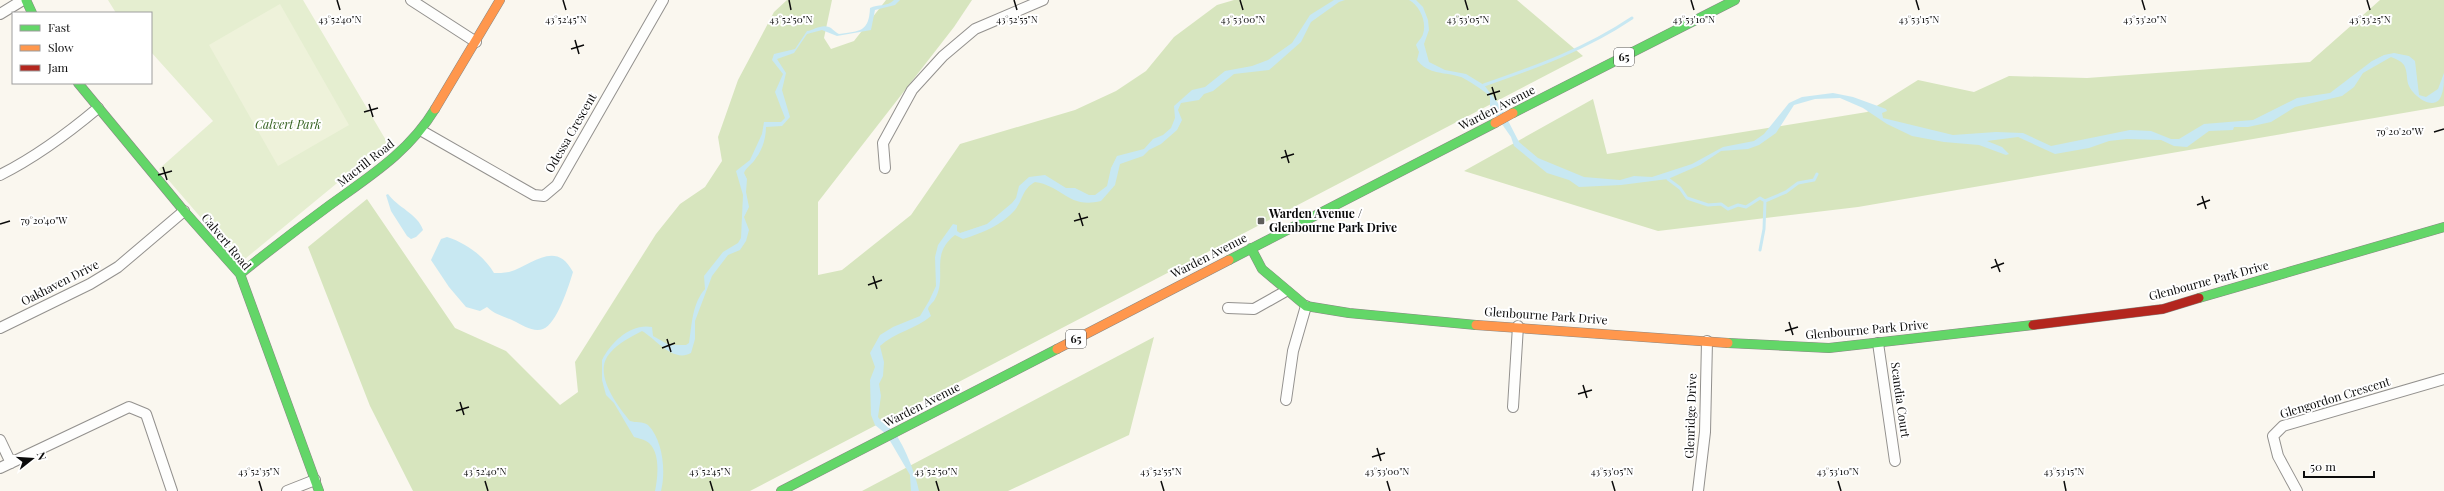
<svg xmlns="http://www.w3.org/2000/svg" width="2444" height="491" viewBox="0 0 2444 491" font-family="'Playfair Display',serif">
  <style>
    .green { fill: #e5eed0 }
    .forest { fill: #d7e5be }
    .pitch { fill: #eef2da }
    .water { fill: #c8e8f2 }
    .lines { fill: none; stroke-linecap: round; stroke-linejoin: round }
    .stream { stroke: #c8e8f2; stroke-width: 3 }
    .street-casing { stroke: #93918e; stroke-width: 12 }
    .fast-casing { stroke: #898884; stroke-width: 10 }
    .slow-casing { stroke: #898884; stroke-width: 10 }
    .jam-casing { stroke: #898884; stroke-width: 10 }
    .street { stroke: #fefefd; stroke-width: 10 }
    .fast { stroke: #63d668; stroke-width: 9 }
    .slow { stroke: #ff974d; stroke-width: 9 }
    .jam { stroke: #b3261e; stroke-width: 9 }
    .ticks { fill: none; stroke: #0b0b0b; stroke-width: 1.5 }
    .poi-dot { fill: #5f5e5b; stroke: #fff; stroke-width: 1.5 }
    .labels { text-anchor: middle; stroke-width: 4; stroke-linejoin: round; paint-order: stroke }
    .shield { fill: #fff; stroke: #545454; stroke-width: 1 }
    .shield-label { font-size: 11px; font-weight: bold; fill: #0b0b0b }
    .street-label { font-size: 12px; fill: #0b0b0b; stroke: #fff }
    .park-label { font-size: 12px; font-style: italic; fill: #33601f; stroke: #fff }
    .poi-label { font-size: 12px; font-weight: bold; fill: #0b0b0b; stroke: #fff; text-anchor: start }
    .ticks-label { font-size: 10px; text-anchor: middle; fill: #0b0b0b; stroke: #fff; stroke-width: 4; stroke-linejoin: round; paint-order: stroke }
  </style>
  <rect width="100%" height="100%" fill="#faf7ef"/>
  <!-- green -->
  <path class="green" d="M108 0H303L387 142 240 263 159 169 213 121 151 52V13H116Z"/>
  <!-- forest -->
  <path class="forest" d="M787 0H832L824 38 831 49 854 41 886 0H972L954 27 818 202V275L842 270 911 215 960 144 1075 110 1116 91 1146 71 1174 37 1217 5 1234 0H1517L1583 56 750 491H413L370 406 308 247 367 199 455 328 506 351 560 405 578 392 575 362 656 234 680 204 705 187 722 161 718 137 738 80 774 12Z
    M2380 0H2444V106L1858 207 1658 231 1464 171 1593 99 1607 154 1867 112 1918 80 1974 92 2009 76 2087 78 2310 62Z
    M1154 337 1129 435 1008 491H862Z"/>
  <!-- pitch -->
  <path class="pitch" d="M280 4 349 125 278 166 209 45Z"/>
  <!-- water -->
  <path class="water" d="M894 0H900L895 5 875 10 871 30 837 36 822 30 807 34 794 53 777 59 786 73 782 90 790 117 782 126 766 127C766 137 763 149 756 158 753 164 746 167 744 173L747 179 746 192 749 207 744 217 749 230 746 241 740 250 728 255 712 276 695 321V339L691 353C673 363 656 339 642 331 631 337 618 343 610 353 592 373 617 405 630 421 636 423 642 421 648 425 663 440 666 472 661 491H655C658 477 661 449 646 441 643 439 637 438 634 437L614 403 606 395 602 380V360C611 342 631 323 652 327L653 336 669 345H686L689 343C692 324 692 304 705 289L704 276 723 252 738 243 741 238 743 195 736 171 750 160 762 134 764 122H781L785 118 775 92 783 74 772 60 774 54 795 49 807 31C814 30 821 24 829 27 832 28 835 32 839 34 860 31 869 32 870 8 878 4 887 7 894 0Z
    M1334 0H1345L1339 2 1311 22 1301 42 1269 70 1234 74 1213 91 1204 94 1199 100 1181 103 1178 110 1182 120 1177 130 1161 144 1149 150 1143 156 1120 164 1115 185 1101 201C1068 209 1063 186 1035 182 1022 189 1023 200 1015 210 1002 225 982 233 963 239L955 235C929 255 948 276 935 299 933 303 929 305 928 309L931 316C916 329 895 332 880 346L884 362 883 376 879 384 881 396 878 417C882 423 887 425 892 430 903 441 916 475 919 491H911L910 475 886 434 875 425 871 415 870 380 875 367 870 353 880 335 893 327 920 316 929 301 936 286 935 257 938 245 953 224 957 225V231L960 233 987 224 1012 203 1016 198 1019 186 1029 177 1045 175 1066 188H1075L1089 195H1095L1107 186 1111 168 1117 156 1144 149 1153 139 1163 135 1171 128 1175 118 1174 106 1192 90 1205 87 1225 71 1252 66 1268 60 1292 43 1310 15Z
    M1409 0H1416L1423 7 1428 20 1429 30 1424 44 1429 62 1445 70 1466 74 1484 85 1501 107 1519 142 1538 158 1584 177 1620 180 1634 176 1652 177 1692 164 1723 147 1754 141 1764 134 1789 103 1802 97 1833 93 1853 97 1886 109 1887 111 1882 113 1883 118 1953 135 1996 132 2023 133 2051 146 2130 130 2151 131 2171 139H2179L2204 124 2253 120 2297 98 2330 93 2372 61 2384 55 2394 53 2409 56 2415 61 2419 95 2426 97 2438 89 2444 73C2444 82 2444 93 2439 100 2430 109 2413 95 2409 86 2406 80 2408 72 2404 65 2401 61 2396 59 2391 57L2363 73 2354 87 2342 96 2295 107 2271 122 2248 127H2234L2233 130 2209 131 2187 147 2174 146 2161 140 2127 139 2109 141 2089 148 2055 154 2018 137 1987 141 2002 147 2009 154 2006 155 1979 145 1944 142 1912 136 1887 124 1863 108 1840 98 1815 99 1794 105 1776 133 1759 145 1748 149 1721 151 1700 165 1668 179 1621 185 1579 187 1569 180 1547 173 1514 146 1511 137 1490 107V96C1486 92 1466 79 1461 77 1446 72 1428 75 1417 60L1419 52 1416 45C1418 41 1422 38 1423 34 1427 22 1420 6 1409 0Z
    M388 194C397 207 418 214 423 230L416 237 411 239 407 236 391 211 386 195Z
    M447 237C466 243 484 256 494 273 498 273 504 273 509 272 532 265 556 239 573 272 569 285 557 324 543 329 534 333 522 325 514 321 504 316 495 315 487 307L480 311 466 307 449 287 431 260 441 239Z"/>
  <g class="lines">
    <!-- stream -->
    <path class="stream" d="M1484 85C1536 67 1586 49 1632 18
      M1668 179 1680 188 1687 198 1708 205 1721 204 1728 209 1738 205 1746 207 1760 198 1765 201
      M1760 250 1764 229 1765 201 1786 192 1798 183 1814 180 1817 174"/>
    <defs>
      <path id="street" d="M411 0 476 42
        M0 14 23 0
        M422 131 534 195 544 196 557 185 663 0
        M885 168 883 143 912 90 943 56 975 29 1043 0
        M0 175C36 157 67 134 98 108
        M1228 308 1254 309 1286 291
        M0 328 90 284 118 267 184 211
        M1878 343 1895 461
        M1286 400 1293 351 1306 306
        M1513 407 1518 326
        M0 440 11 463
        M0 468 129 407 146 414 172 491
        M287 491 315 480
        M1698 491 1705 432 1707 341
        M2297 491 2278 456 2273 436 2283 426 2444 379"/>
      <path id="fast" d="M26 0 32 13
        M78 83 184 211 240 274 319 491
        M1513 113 1735 0
        M1251 248 1262 269 1306 306 1349 313 1476 325
        M1229 260 1495 123
        M240 274C270 250 300 227 330 205 370 176 409 152 435 109
        M2199 298 2444 227
        M1728 343 1829 348 2033 325
        M781 491 1057 349"/>
      <path id="slow" d="M435 109 500 0
        M1495 123 1513 113
        M1476 325 1728 343
        M1057 349 1229 260"/>
      <path id="jam" d="M2033 325 2163 309 2199 298"/>
    </defs>
    <!-- street casing -->
    <use href="#street" class="street-casing"/>
    <!-- fast casing -->
    <use href="#fast" class="fast-casing"/>
    <!-- slow casing -->
    <use href="#slow" class="slow-casing"/>
    <!-- jam casing -->
    <use href="#jam" class="jam-casing"/>
    <!-- street -->
    <use href="#street" class="street"/>
    <!-- fast -->
    <use href="#fast" class="fast"/>
    <!-- slow -->
    <use href="#slow" class="slow"/>
    <!-- jam -->
    <use href="#jam" class="jam"/>
  </g>
  <!-- ticks -->
  <path class="ticks" d="M337 0 340 10M563 0 566 10M789 0 791 10M1014 0 1017 10M1240 0 1243 10M1465 0 1468 10M1691 0 1694 10M1916 0 1919 10M2142 0 2145 10M2367 0 2370 10M575 40 579 54M571 49 584 45M1492 87 1496 100M1487 95 1500 91M369 104 373 117M364 112 378 108M2434 132 2444 129M1285 150 1289 163M1281 158 1294 154M163 167 167 180M158 175 172 171M2202 196 2206 209M2197 205 2210 200M1079 213 1083 226M1074 221 1088 217M0 224 10 221M1995 259 2000 272M1991 268 2004 263M873 276 877 289M868 285 882 280M1789 322 1793 335M1785 331 1798 327M667 339 671 352M662 348 675 343M1583 385 1587 398M1578 394 1592 390M460 402 464 415M456 411 469 407M1377 448 1381 461M1372 457 1385 453M259 481 262 491M485 481 488 491M710 481 713 491M936 481 939 491M1161 481 1164 491M1387 481 1390 491M1612 481 1615 491M1838 481 1841 491M2064 481 2066 491"/>
  <!-- markers -->
  <rect class="poi-dot" x="1257" y="217" width="8" height="8" rx="2"/>
  <g class="labels">
    <!-- shield labels -->
    <g class="shield">
      <rect x="1614" y="48" width="20" height="18" rx="3"/>
      <rect x="1066" y="330" width="20" height="18" rx="3"/>
    </g>
    <g class="shield-label">
      <text x="1624" y="61">65</text>
      <text x="1076" y="343">65</text>
    </g>
    <!-- street labels -->
    <g class="street-label">
      <text transform="translate(1497 108) rotate(-27)" y="4">Warden Avenue</text>
      <text transform="translate(571 133) rotate(-60)" y="4">Odessa Crescent</text>
      <text transform="translate(366 163) rotate(-38)" y="4">Macrill Road</text>
      <text transform="translate(226 242) rotate(50)" y="4">Calvert Road</text>
      <text transform="translate(1209 256) rotate(-27)" y="4">Warden Avenue</text>
      <text transform="translate(2209 281) rotate(-15)" y="4">Glenbourne Park Drive</text>
      <text transform="translate(60 283) rotate(-27)" y="4">Oakhaven Drive</text>
      <text transform="translate(1546 316) rotate(4)" y="4">Glenbourne Park Drive</text>
      <text transform="translate(1867 330) rotate(-5)" y="4">Glenbourne Park Drive</text>
      <text transform="translate(2335 398) rotate(-17)" y="4">Glengordon Crescent</text>
      <text transform="translate(1900 400) rotate(82)" y="4">Scandia Court</text>
      <text transform="translate(922 405) rotate(-27)" y="4">Warden Avenue</text>
      <text transform="translate(1691 416) rotate(-88)" y="4">Glenridge Drive</text>
    </g>
    <!-- park labels -->
    <g class="park-label">
      <text x="288" y="129">Calvert Park</text>
    </g>
    <!-- poi labels -->
    <g class="poi-label">
      <text x="1269" y="218">Warden Avenue /<tspan x="1269" dy="14">Glenbourne Park Drive</tspan></text>
    </g>
  </g>
  <g class="ticks-label">
    <text x="340" y="23">43°52'40"N</text>
    <text x="566" y="23">43°52'45"N</text>
    <text x="791" y="23">43°52'50"N</text>
    <text x="1017" y="23">43°52'55"N</text>
    <text x="1243" y="23">43°53'00"N</text>
    <text x="1468" y="23">43°53'05"N</text>
    <text x="1694" y="23">43°53'10"N</text>
    <text x="1919" y="23">43°53'15"N</text>
    <text x="2145" y="23">43°53'20"N</text>
    <text x="2370" y="23">43°53'25"N</text>
    <text x="2400" y="135">79°20'20"W</text>
    <text x="44" y="224">79°20'40"W</text>
    <text x="259" y="475">43°52'35"N</text>
    <text x="485" y="475">43°52'40"N</text>
    <text x="710" y="475">43°52'45"N</text>
    <text x="936" y="475">43°52'50"N</text>
    <text x="1161" y="475">43°52'55"N</text>
    <text x="1387" y="475">43°53'00"N</text>
    <text x="1612" y="475">43°53'05"N</text>
    <text x="1838" y="475">43°53'10"N</text>
    <text x="2064" y="475">43°53'15"N</text>
  </g>
  <!-- legend -->
  <rect x="12" y="12" width="140" height="72" fill="#ffffff" stroke="#9d9d9d"/>
  <rect x="20" y="25" width="20" height="6" fill="#63d668" stroke="#9d9d9d"/>
  <text x="48" y="32" font-size="12" fill="#0b0b0b">Fast</text>
  <rect x="20" y="45" width="20" height="6" fill="#ff974d" stroke="#9d9d9d"/>
  <text x="48" y="52" font-size="12" fill="#0b0b0b">Slow</text>
  <rect x="20" y="65" width="20" height="6" fill="#b3261e" stroke="#9d9d9d"/>
  <text x="48" y="72" font-size="12" fill="#0b0b0b">Jam</text>
  <!-- north arrow -->
  <g transform="translate(32 459) rotate(73)" stroke="#ffffff" stroke-width="3" paint-order="stroke">
  <path d="M0-3L7 15L0 10L-7 15Z" fill="#0b0b0b"/>
  <text y="-6" font-size="11" font-weight="bold" text-anchor="middle" fill="#0b0b0b">N</text>
  </g>
  <!-- scale -->
  <path d="M2304 471v6h70v-6" fill="none" stroke="#0b0b0b" stroke-width="2"/>
  <text x="2310" y="471" font-size="12" fill="#0b0b0b" stroke="#ffffff" stroke-width="3" paint-order="stroke">50 m</text>
</svg>
